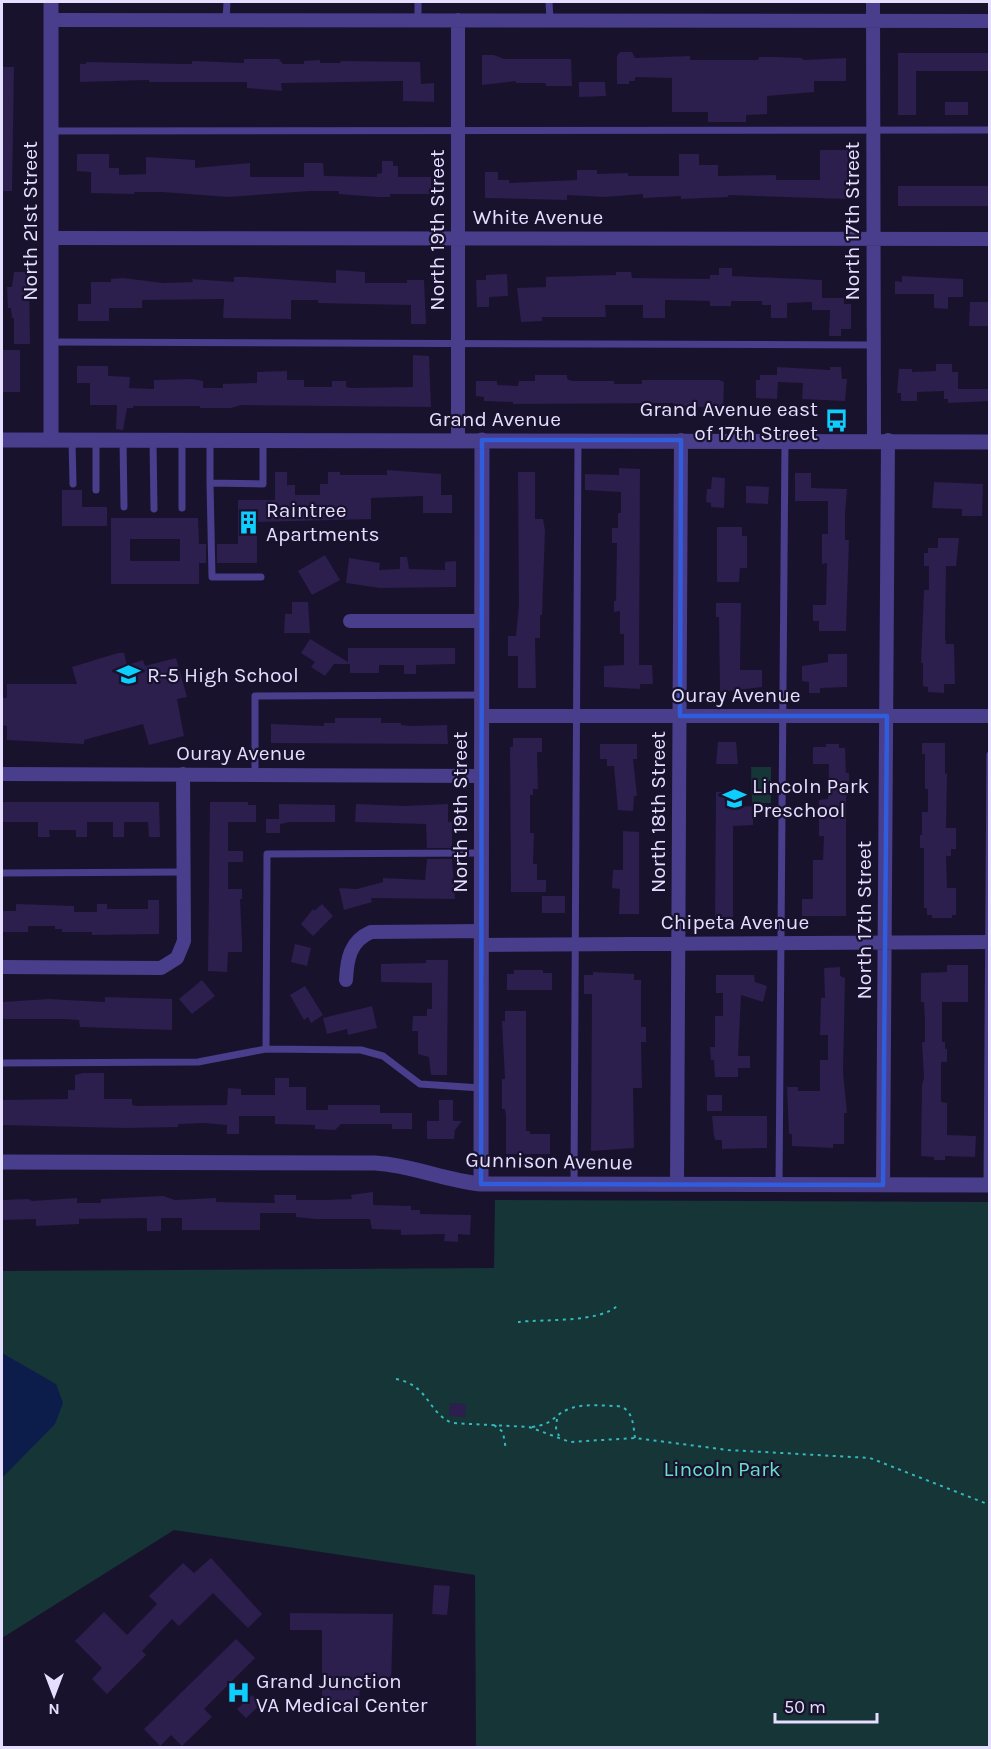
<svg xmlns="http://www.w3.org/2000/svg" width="991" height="1749" viewBox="0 0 991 1749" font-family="Karla,sans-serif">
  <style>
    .green { fill: #153537 }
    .water { fill: #0c1d4b }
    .building { fill: #2c1e4d; fill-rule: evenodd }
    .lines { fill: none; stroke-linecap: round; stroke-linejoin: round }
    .path { stroke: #33b9be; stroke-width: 2; stroke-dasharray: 3 4.5; stroke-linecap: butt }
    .service { stroke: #483e8b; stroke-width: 7 }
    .minor { stroke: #483e8b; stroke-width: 14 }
    .tertiary { stroke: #483e8b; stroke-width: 15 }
    .marked { fill: none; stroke: #315cdc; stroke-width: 4.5; stroke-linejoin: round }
    .labels { text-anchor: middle; stroke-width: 4.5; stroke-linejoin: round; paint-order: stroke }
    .street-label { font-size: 21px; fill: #e5deff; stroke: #19122d }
    .poi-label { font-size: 21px; fill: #e5deff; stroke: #19122d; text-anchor: start }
    .park-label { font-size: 21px; fill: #69e0cd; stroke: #19122d }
  </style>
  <rect width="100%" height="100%" fill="#19122d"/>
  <!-- green -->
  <path class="green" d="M751 767H771V803H752Z
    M495 1200 989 1202V1747H476L475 1575 174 1530 2 1638V1271L494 1268Z"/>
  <!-- water -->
  <path class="water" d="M2 1353 56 1384 63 1403 55 1424 2 1478Z"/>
  <!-- building -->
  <path class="building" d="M620 52H632L635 58 690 56V60H758L759 57H775L802 58 803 60 846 58V81H814V92L767 96V114L746 115V122H708V112H672V78L635 77V81H629V84H617V56Z
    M898 53H990V71H916V115H898Z
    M482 55H494L504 59H571L572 86H546V83H516V81L482 85Z
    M244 59H279L283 64H304V61L320 60V63H340L341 61 420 62 421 84 434 83V102L403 101V81L286 83H281L282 91 247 88V82H149V80L80 82V64H86V62L184 64H192V61L244 63Z
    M2 67H14L12 191H2Z
    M579 82H605L606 96 579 97Z
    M945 102H968V115H945Z
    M820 150H848L847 199 728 195V197L681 199V196L643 198V194L605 197 567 195V200L485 198V172H498V180H509V183L577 180V170H597V174L628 173V176H679V154H699V165H718V176L776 175V180H820Z
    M77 154H109V168H119V175L146 174V157L195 160V168L250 163V177H304V163H323L324 176 377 177V174L382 173V161H393V166H398V177H431V194H390V197H377L339 194V191H310L228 197 162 192H134V194L91 193V172L77 171Z
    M898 186H990V206H898Z
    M719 268H732V276L822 280V298H844V304H851V329H841V336H829L830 310H812V302L787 303V318H771V305H762V301H731V306H710V301L665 300V318H643V305H605L606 317H542V321L521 322 517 288 546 287V277L616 275V272H631L632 278 710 279V275H719Z
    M336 270 365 272V283H407V280H424L426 324H411V305L318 303V300H291V319L223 318 224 299 142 300V308H109V321H78V304H91V282H111V279L123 278 163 283 193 282 192 279 234 282V277H245L336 283Z
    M14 272H29L30 344H14V318H12L11 308H8L7 287H12Z
    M507 274 508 296 489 297V307H477L476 280H486V275Z
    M902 276 963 279V297H948V309L934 308V294H895V281L902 282Z
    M970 302H990V326H969Z
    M2 350H20V392H2Z
    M413 355 429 356 431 407 241 405 231 408H200V406H133V408H127L123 430 116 429 117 405H90V383H77V366H108V376L130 377 129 388 154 389V380L192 379 203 381V388H223V384L257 383V372L287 371V380H304V387H332V381H346V387L351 388 413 387Z
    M936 364H952V372H958V389H990V401L948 403V399H944V391L917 392V401H901V393H897L899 369H912V372L936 371Z
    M777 367 830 370V367H841L842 379H847L845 401 802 399 803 383 778 382 777 399 756 398V380H760V375H777Z
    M535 375H567V379L572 381H614V384H642V380H719L724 382 723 408 673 406V403L513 404V402L484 401V397L476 396V381H497V385L518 386 519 381H535Z
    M619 468 640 469 639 665H652L653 684H640V689L604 687V666L624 665V634H620V611L614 612V601H616L617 543H612V528H618V513H621V492L585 490V474L619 475Z
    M387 470 441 474V495H452V513H423V496L371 498V519L257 522V563H217V544H238V500H275V472H287V485H295V495H320V484H328V472H340V475H387Z
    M518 472H535V519H543L545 531 542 615H540V638H535L536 688H518V656H508V636H516L519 605Z
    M795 473H811V488L847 489 845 514V540H849L846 631H819V621H813V605H826L827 563 822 564V534H828V501H795Z
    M712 477 725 478 724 508 711 507V503L706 502 707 489H711Z
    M934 482 983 484 982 516H962V509L932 508Z
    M746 486 769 487 768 504 746 503Z
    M62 490H82V507H107V526H62Z
    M111 518H198L199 544H206V563H199V584H111ZM130 539H180V561H130Z
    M717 527H742V536H747V568H740L739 582H717Z
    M938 538H959L956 566H946L945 638 946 644H954L955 684H944V693L928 692V687L923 686V663H921L924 590H929V566H924V553H928V548H938Z
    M325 555 340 580 312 595 298 571Z
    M400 557H407L409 569 445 570V562L456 561V587L380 588 346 583 349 558 380 563 379 570 400 569Z
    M292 602H308L310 633H284L285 614H292Z
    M716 603H741L740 670H762V687L720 692 719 617H716Z
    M310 639 348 662V648H455V664L416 665V674H404V665H379V673H350V664H334L325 676 311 667 315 662 301 653Z
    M118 653H124L127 665 143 660 145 666 176 658 187 697 177 699 184 736 149 745 143 724 84 740V744L7 740V726L2 725V698H7V684H77L72 667Z
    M828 654H847V687L820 688V693H809V682L802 681V666L828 662Z
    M335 718H381V723H401V725L411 726 447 725 448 744 271 743V724L324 726V723H335Z
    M513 738H542V752H537L538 789H533V795H530V833H534L533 864H537V880H546V892H511L510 747H513Z
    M718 742H736L738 764H716Z
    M922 743H945V774L947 773 946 828H956V849H951V856H946L947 888H956V915H952V918H932V915H927V908H924V848H920V835H922V812H928V789H925V754H922Z
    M600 744H637V759H633L637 796H634L633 811 618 810 614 766H607V759H600Z
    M826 744H839V748H845L846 773H849V786H846V916H802V899H813V860H823L824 836H819V800L828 799 829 764H813V747H826Z
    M716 792H738V807L753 806V825L733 826V917H715Z
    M2 802H159L160 837H149L148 822H124V837H113V822H87V837H76V830H49L50 837H38V822H2Z
    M210 802H248V805H256V822H228V851H243V862H228V889H242V899H240L242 941V952H228L227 972 208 971Z
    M279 804 335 805V822H290L280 824V833H266V819H279Z
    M356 804 404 806 448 804V822H452V848H427L426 824 355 822Z
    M623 831 639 832V914H619L620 889 612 888 613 870H623Z
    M427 859H452L455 899 371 898 372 902 344 910 339 888 357 889 383 882V878L425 880Z
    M542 896H565V913H542Z
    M148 900H159V934L92 935V932H62V929H55V926H28V932H2V911H16V904L74 906V912H97V904H107V909H148Z
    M322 904 333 916 313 936 301 924 313 909 314 911Z
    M295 944 311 948 307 966 291 962Z
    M426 960H448L447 1075H431L429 1057 418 1054V1031H412L413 1016H427V1009H432V983L381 982V964L426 963Z
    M947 965H968V1002H942V1042H945V1049H947V1062H941V1102L947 1103V1135L976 1136 975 1157 945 1156V1160H934V1157L921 1156 922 1085 924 1078 922 1042H925V1021L924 1002H921V973L947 972Z
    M840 967V976L845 978 843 1072 847 1113H844V1144H833V1148L792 1146V1134H789L787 1087H798V1091H820V1060H828V1035H820L821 998H825L824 968Z
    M514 970H543V973H552V990H507V974H514Z
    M593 972 634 974V980H641V1027H646V1042H641L642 1088H633L634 1148 591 1151 592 994H584V975H593Z
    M716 975H754L755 982 767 986 763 1002 741 995 738 1056H750V1068H738V1077H715L714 1060H711L710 1047H715V1016H723V993H716Z
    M202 980 215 996 192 1014 179 999Z
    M305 986 323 1015 311 1023 308 1017 304 1020 290 995Z
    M105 997 172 999V1030L80 1027 79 1020 66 1019H2V1002L49 999 105 1002Z
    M372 1006 377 1028 348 1035 347 1029 327 1034 323 1018Z
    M505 1011H526V1131H530V1134H550V1154H506V1116L505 1109H502V1079H505L502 1021H505Z
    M83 1073H104V1099H132V1105L136 1106 227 1105 228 1088 241 1089V1095H275V1078H289V1087H306V1110H328V1105H380V1113H412V1129H392V1124H341L335 1130 315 1129V1125L275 1124V1116H239V1134H227V1125L204 1123 178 1124V1127L124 1128 2 1125V1100L68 1099V1090H75V1075Z
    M707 1095H722V1111H707Z
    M439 1100H453V1121H462L455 1130 454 1139H427V1121H439Z
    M712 1116H767V1148L722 1149V1140H715L714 1136Z
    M373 1192V1205L411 1206V1210H420V1214L471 1215 470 1235 458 1234V1242L444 1241 445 1234 401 1235V1230L372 1229 370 1219H315L296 1217V1213H260V1230H182V1218H161V1231H147V1218L79 1219V1224L36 1226V1219L2 1220V1200L28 1199 32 1201 77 1198V1203H101V1199L163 1196 175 1200 216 1198V1202L275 1203 274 1195H296V1200H323L352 1199 351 1195Z
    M450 1403 466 1404 465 1417 449 1416Z
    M211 1558 262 1614 248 1628 213 1593 179 1626 172 1619 142 1651 146 1655 107 1694 92 1679 102 1668 75 1641 104 1612 127 1635 157 1604 149 1596 183 1563 194 1573Z
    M434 1585 450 1586 447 1615 432 1614Z
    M290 1613 393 1614 391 1685 360 1684 359 1711H322V1630H290Z
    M236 1639 255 1658 204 1709 212 1717 182 1746 171 1735 160 1746 144 1729Z
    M252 1695 261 1704 246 1718 237 1709Z"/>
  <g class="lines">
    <!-- path -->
    <path class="path" d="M518 1322C544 1319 601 1323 618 1305
      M396 1379C429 1385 427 1412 452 1423L529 1427 570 1442 635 1438 728 1450 870 1458 990 1505
      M557 1419 556 1428 559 1436
      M494 1425 503 1432 506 1450
      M532 1427C555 1424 553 1415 569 1409 583 1403 602 1406 617 1406 633 1408 633 1424 635 1438"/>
    <!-- service -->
    <path class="service" d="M418 2V20
      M549 2 550 20
      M226 20 227 2
      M51 131 990 130
      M51 342 873 345
      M72 440 73 484
      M123 440 124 507
      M153 440 154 509
      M210 441V483L263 484V440
      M210 483 212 577H261
      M96 490V440
      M182 508V440
      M255 774V696L482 695
      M2 873 184 872
      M266 1049 267 854 481 853
      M2 1063 198 1062 266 1049 361 1050 383 1056 420 1084 481 1088
      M574 1184 578 440
      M779 1185 785 440
      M987 1185 990 755"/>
    <!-- minor -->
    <path class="minor" d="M873 2 874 440
      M51 20 990 21
      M458 20V440
      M51 238 990 239
      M350 621H482
      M482 716H990
      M2 774 481 776
      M481 945 990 942
      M2 967 161 968 177 958 184 941 183 774
      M346 980C347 959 350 941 371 932L481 931
      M677 1184 681 440
      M883 1185 888 440"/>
    <!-- tertiary -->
    <path class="tertiary" d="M51 2V440
      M2 440 990 442
      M2 1162 375 1163C411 1165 444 1180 481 1184L990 1185
      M481 1184 482 440"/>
  </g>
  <!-- marked area -->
  <path class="marked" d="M482 440H681L680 716H887L883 1185 481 1184Z"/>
  <!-- icons -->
  <defs>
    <symbol id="bus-bare" viewBox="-9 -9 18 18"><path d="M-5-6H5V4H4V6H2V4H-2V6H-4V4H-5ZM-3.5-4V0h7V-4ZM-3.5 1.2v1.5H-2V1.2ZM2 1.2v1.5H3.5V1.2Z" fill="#0dcefc" stroke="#19122d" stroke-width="2.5" paint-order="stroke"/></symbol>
    <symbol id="building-bare" viewBox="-9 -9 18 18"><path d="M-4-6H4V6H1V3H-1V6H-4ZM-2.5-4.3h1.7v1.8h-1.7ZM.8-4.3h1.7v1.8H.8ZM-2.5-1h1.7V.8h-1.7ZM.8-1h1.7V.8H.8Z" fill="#0dcefc" stroke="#19122d" stroke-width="2.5" paint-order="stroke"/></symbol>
    <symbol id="school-bare" viewBox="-9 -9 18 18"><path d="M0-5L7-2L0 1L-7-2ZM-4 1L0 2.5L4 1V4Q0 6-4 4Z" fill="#0dcefc" stroke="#19122d" stroke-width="2.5" paint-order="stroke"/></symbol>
    <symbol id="hospital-bare" viewBox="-9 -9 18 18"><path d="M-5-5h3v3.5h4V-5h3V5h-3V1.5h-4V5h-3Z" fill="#0dcefc" stroke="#19122d" stroke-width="2.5" paint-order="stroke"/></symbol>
  </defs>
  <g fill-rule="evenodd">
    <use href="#bus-bare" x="820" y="404" width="33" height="33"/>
    <use href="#building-bare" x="232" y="506" width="33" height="33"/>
    <use href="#school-bare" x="112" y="658" width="33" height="33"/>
    <use href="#school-bare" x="718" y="782" width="33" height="33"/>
    <use href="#hospital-bare" x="222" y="1676" width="33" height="33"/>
  </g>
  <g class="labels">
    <!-- street labels -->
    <g class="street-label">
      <text x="538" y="224">White Avenue</text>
      <text transform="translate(30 221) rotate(-90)" y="7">North 21st Street</text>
      <text transform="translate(852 221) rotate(-90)" y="7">North 17th Street</text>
      <text transform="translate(437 230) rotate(-90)" y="7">North 19th Street</text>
      <text x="495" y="426">Grand Avenue</text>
      <text x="736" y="702">Ouray Avenue</text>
      <text x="241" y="760">Ouray Avenue</text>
      <text transform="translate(460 812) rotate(-90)" y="7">North 19th Street</text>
      <text transform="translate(658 812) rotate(-90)" y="7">North 18th Street</text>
      <text transform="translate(864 920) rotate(-90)" y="7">North 17th Street</text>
      <text x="735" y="929">Chipeta Avenue</text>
      <text transform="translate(549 1161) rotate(1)" y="7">Gunnison Avenue</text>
    </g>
    <!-- poi labels -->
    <g class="poi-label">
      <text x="818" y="416" text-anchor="end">Grand Avenue east<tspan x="818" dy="24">of 17th Street</tspan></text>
      <text x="266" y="517">Raintree<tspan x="266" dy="24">Apartments</tspan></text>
      <text x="147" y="682">R-5 High School</text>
      <text x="752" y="793">Lincoln Park<tspan x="752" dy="24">Preschool</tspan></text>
      <text x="256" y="1688">Grand Junction<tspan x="256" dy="24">VA Medical Center</tspan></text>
    </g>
    <!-- park labels -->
    <g class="park-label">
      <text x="722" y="1476">Lincoln Park</text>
    </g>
  </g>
  <!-- border -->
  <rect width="991" height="1749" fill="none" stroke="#e5deff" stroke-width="6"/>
  <!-- north arrow -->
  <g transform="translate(54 1695) rotate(180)" stroke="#19122d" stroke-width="4.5" paint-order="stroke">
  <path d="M0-4.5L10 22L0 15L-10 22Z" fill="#e5deff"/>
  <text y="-9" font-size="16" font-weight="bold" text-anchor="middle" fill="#e5deff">N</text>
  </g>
  <!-- scale -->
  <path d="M775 1713v9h102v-9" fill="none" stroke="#e5deff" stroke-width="3"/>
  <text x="784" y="1713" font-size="18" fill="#e5deff" stroke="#19122d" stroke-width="4.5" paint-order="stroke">50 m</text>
</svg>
